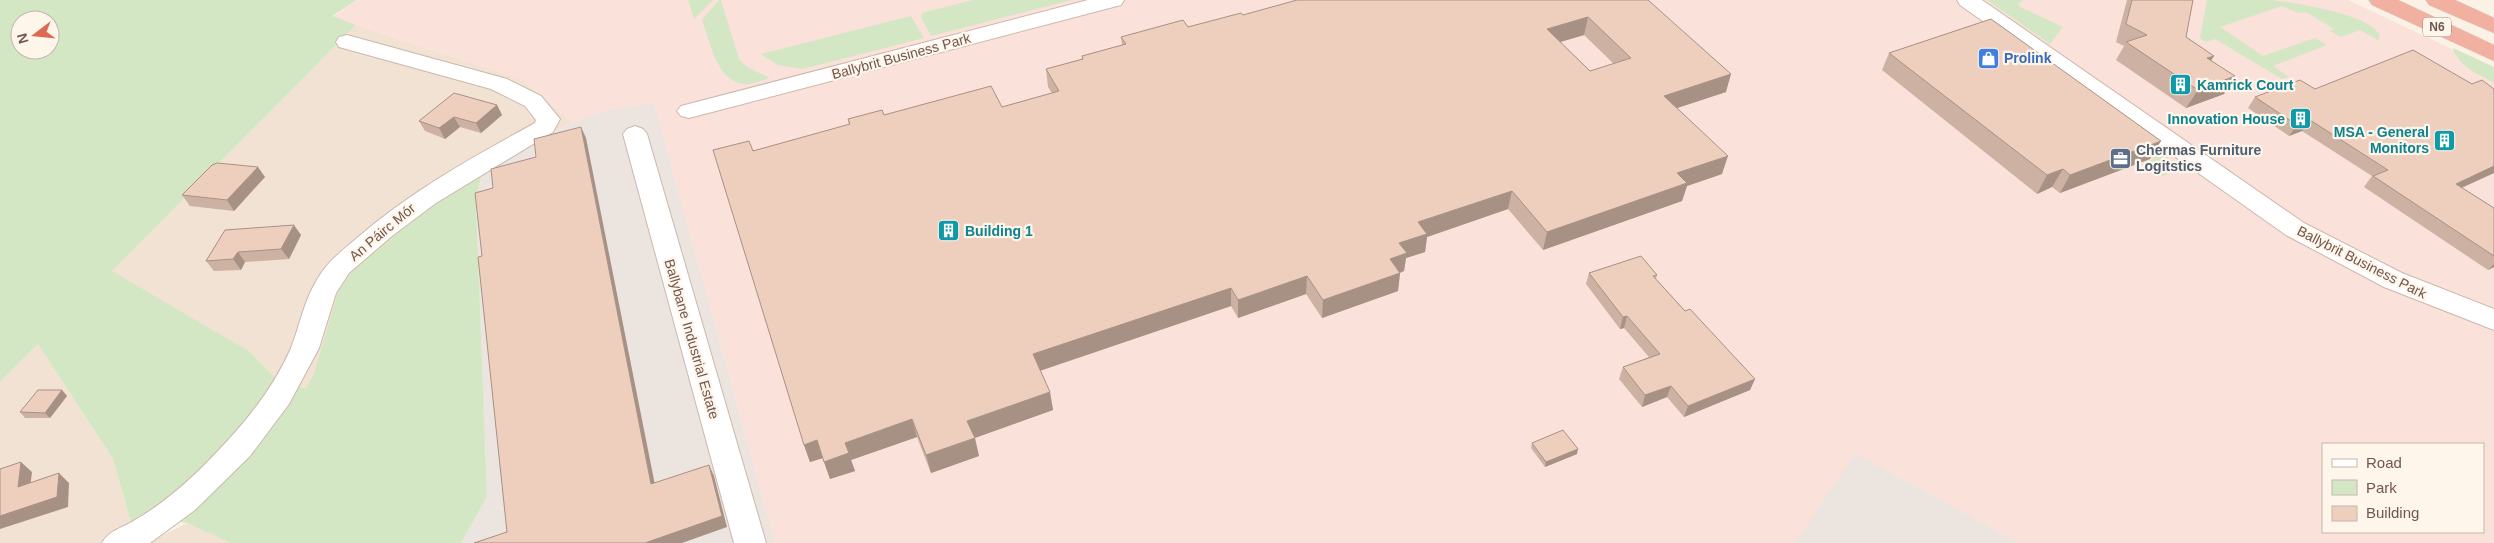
<svg xmlns="http://www.w3.org/2000/svg" width="2494" height="543" viewBox="0 0 2494 543" font-family="Helvetica,sans-serif">
  <style>
    .residential { fill: #f2e2d4 }
    .commercial { fill: #fae1d9; fill-rule: evenodd }
    .industrial { fill: #ebe4df }
    .green { fill: #d4e7c4; fill-rule: evenodd }
    .lines { fill: none; stroke-linecap: round; stroke-linejoin: round }
    .minor-casing { stroke: #ccb8ac; stroke-width: 2 }
    .highway-casing { stroke: #d8d0cd; stroke-width: 1 }
    .minor { fill: #fff; fill-rule: evenodd }
    .highway { fill: #f1b0a0; fill-rule: evenodd }
    .wall { fill: #cdb2a3; fill-rule: evenodd }
    .shaded-wall { fill: #a79185 }
    .building { fill: #eecfbe; stroke: #a79185; fill-rule: evenodd }
    .labels { text-anchor: middle; stroke-width: 4.5; stroke-linejoin: round; paint-order: stroke }
    .shield { fill: #fef5eb; stroke: #9c867c; stroke-width: 1 }
    .shield-label { font-size: 12px; font-weight: bold; fill: #72574c }
    .street-label { font-size: 14px; fill: #72574c; stroke: #fef5eb }
    .shop-label { font-size: 14px; font-weight: bold; fill: #366cbe; stroke: #fef5eb; text-anchor: start }
    .culture-label { font-size: 14px; font-weight: bold; fill: #0d838f; stroke: #fef5eb; text-anchor: start }
    .service-label { font-size: 14px; font-weight: bold; fill: #4e5e75; stroke: #fef5eb; text-anchor: start }
  </style>
  <rect width="100%" height="100%" fill="#fbf1e5"/>
  <!-- residential -->
  <path class="residential" d="M356 25 523 80 573 123 540 137 482 174 481 177 457 189 332 313 313 376 307 388 281 384 112 271Z
    M38 344 113 459 132 526 100 543H0V382Z
    M187 523 230 543H148Z"/>
  <!-- commercial -->
  <path class="commercial" d="M358 0H2348L2494 69V543H2019L1855 453 1795 543H775L654 103 606 110 573 123 523 80 332 17ZM2323 444H2483V532H2323Z"/>
  <!-- industrial -->
  <path class="industrial" d="M654 103 775 543H461L487 495 476 199 482 174 540 137 573 123 606 110Z
    M1855 453 2019 543H1795Z"/>
  <!-- green -->
  <path class="green" d="M0 0H357L332 16 356 25 112 271 250 352 281 384 306 388 313 376 339 289 356 267 420 209 481 177 476 200 487 496 461 543H230L187 523 155 517 132 526 113 459 38 344 0 382ZM20 20H50V50H20Z
    M688 0H713L694 19Z
    M719 0H721L739 59 747 67 770 78C762 80 750 86 743 84 716 80 710 41 702 20Z
    M973 0H1072L931 36 921 17 922 13Z
    M1987 0H2021L2023 1 2018 4 2020 7 2063 27 2050 44Z
    M2207 0C2227 0 2249 0 2269 0 2291 2 2372 14 2380 36L2378 40 2360 30 2341 37 2330 31 2334 29 2306 12 2298 13 2282 6 2220 27 2263 56 2315 38 2327 45 2273 66 2289 77 2282 79 2215 39 2206 42 2200 38Z
    M911 16 924 38 803 69 778 65 761 54Z
    M2453 48 2494 67V83C2479 74 2458 67 2453 48Z
    M2018 51 2181 167 2163 176 2146 163 2154 159 2022 64Z"/>
  <g class="lines">
    <defs>
      <path id="minor" d="M1088 0H1124L1121 5 689 118 681 116 677 111 681 106Z
        M1957 0H1982L2304 223 2402 273 2494 309V330L2384 287 2286 235 1960 5Z
        M347 35 507 79 541 96 560 119 553 132 436 203 392 236 349 273 336 293 319 348 289 404 250 456 195 510 150 543H102C109 530 123 528 135 520 170 500 202 469 229 439 254 412 276 382 291 348 300 325 304 300 318 278 328 261 343 250 357 238 411 191 473 157 535 123L536 120 525 106 491 89 339 47 336 42 339 37Z
        M635 126 643 129 647 134 766 543H734L623 134 627 129Z"/>
      <path id="highway" d="M2369 0H2398L2494 45V61L2372 5Z
        M2426 0H2455L2494 18V33L2429 5Z"/>
    </defs>
    <!-- minor casing -->
    <use href="#minor" class="minor-casing"/>
    <!-- highway casing -->
    <use href="#highway" class="highway-casing"/>
    <!-- minor -->
    <use href="#minor" class="minor"/>
    <!-- highway -->
    <use href="#highway" class="highway"/>
  </g>
  <!-- wall -->
  <path class="wall" d="M1648 0 1726 92 1677 108 1722 174 1687 186 1682 201 1543 250 1508 209 1427 237 1425 252 1406 258 1404 271 1400 273 1398 291 1322 318 1306 294 1238 318 1231 306 1040 371 1050 392 1053 410 974 438 979 456 931 473 917 437 851 460 855 471 830 479 823 458 810 462 804 445 753 151 849 125 848 119 884 115 1002 107 1052 93 1048 87 1046 69 1082 59V56L1122 45 1121 37 1188 27 1243 15ZM1584 35 1614 64 1590 71 1560 42Z
    M2127 0H2193L2186 37 2211 61 2224 94 2186 108 2116 60 2124 46 2116 42Z
    M1889 53 2150 159 2060 193 2052 187 2037 194 1882 70Z
    M2315 89H2494V173L2462 188 2494 208V267L2488 270 2364 187 2372 176 2302 131 2289 136 2248 108 2255 97Z
    M497 105 502 115 481 133 460 127 445 139 425 131 419 121Z
    M265 177 234 211 190 206 182 195Z
    M225 230 301 235 289 259 245 262 241 270 214 271 206 261Z
    M1589 273 1657 275 1656 279 1685 311 1755 379 1750 390 1684 417 1667 397 1642 407 1619 379 1623 367 1649 357 1624 328 1620 329 1586 284Z
    M62 390 67 396 50 418H25L20 412Z
    M1532 443 1577 454 1545 467 1531 448Z"/>
  <!-- shaded-wall -->
  <path class="shaded-wall" d="M1588 17 1584 35 1543 47 1547 29Z
    M2214 56 2203 73 2207 58Z
    M1731 74 1726 92 1659 114 1664 96Z
    M2235 76 2224 94 2186 108 2198 90Z
    M497 105 502 115 481 133 476 123Z
    M454 117 460 127 445 139 439 128Z
    M2310 120 2302 131 2289 136 2297 125Z
    M581 127 586 138 657 495 651 484Z
    M2161 141 2150 159 2060 193 2070 175Z
    M1728 156 1722 174 1687 186 1682 201 1543 250 1547 232 1677 173Z
    M2494 166V173L2447 194 2456 184Z
    M258 167 265 177 234 211 227 200Z
    M2063 169 2052 187 2037 194 2047 175Z
    M1512 191 1508 209 1427 237 1425 252 1406 258 1404 271 1388 277 1390 259 1399 243 1418 222Z
    M294 225 301 235 289 259 281 249Z
    M238 252 245 262 241 270 233 259Z
    M2494 264V267L2488 270Z
    M1400 273 1398 291 1322 318 1323 300Z
    M1307 276 1306 294 1238 318V300Z
    M1231 288V306L1036 372 1033 354Z
    M1627 316 1624 328 1620 329 1623 317Z
    M1755 379 1750 390 1684 417 1688 406Z
    M1671 386 1667 397 1642 407 1645 395Z
    M62 390 67 396 50 418 45 413Z
    M1050 392 1053 410 972 439 967 421Z
    M912 419 917 437 851 460 855 471 830 479 824 462 845 443Z
    M975 438 979 456 931 473 926 455Z
    M817 440 823 458 810 462 804 445Z
    M1578 449 1577 454 1545 467 1546 462Z
    M21 462 32 472 29 497 18 487Z
    M709 465 714 476 727 527 682 543H645Z
    M59 473 69 483 68 507 0 529V516Z"/>
  <!-- building -->
  <path class="building" d="M1297 0H1648L1731 74 1664 96 1728 156 1677 173 1687 183 1547 232 1512 191 1418 222 1427 234 1399 243 1407 253 1390 259 1400 273 1323 300 1307 276 1238 300 1231 288 1033 354 1050 392 967 421 975 438 926 455 912 419 845 443 849 453 824 462 817 440 804 445 713 150 749 141 753 151 850 124 848 119 882 110 884 115 991 86 1002 107 1059 91 1046 69 1083 59 1082 56 1126 44 1121 37 1183 20 1188 27 1241 13 1243 15ZM1588 17 1631 58 1590 71 1547 29Z
    M2132 0H2193L2186 37 2214 56 2207 58 2235 76 2198 90 2126 42 2147 35 2126 24Z
    M1991 19 2161 141 2070 175 2063 169 2047 175 1889 53Z
    M2413 50 2472 84 2482 80 2494 89V166L2456 184 2494 208V256L2373 176 2388 170 2310 120 2297 125 2255 97 2300 80 2315 89Z
    M454 93 497 105 476 123 454 117 439 128 419 121Z
    M581 127 651 484 709 465 722 516 645 543H474L507 532 478 257 482 256 475 193 493 188 491 169 536 157 534 139Z
    M217 163 258 167 227 200 182 195 212 165Z
    M294 225 281 249 238 252 233 259 206 261 225 230Z
    M1641 256 1657 275 1653 276 1685 311 1690 309 1755 379 1688 406 1671 386 1645 395 1623 367 1660 354 1627 316 1623 317 1589 273Z
    M38 390H62L45 413 20 412Z
    M1563 430 1578 449 1546 462 1532 443Z
    M21 462 18 487 59 473 57 497 0 516V469Z"/>
  <!-- icons -->
  <defs>
    <symbol id="shop-square" viewBox="-11 -11 22 22"><rect x="-9" y="-9" width="18" height="18" rx="4" fill="#3f7fe0" stroke="#fef5eb"/><path d="M-5-2.5h2.3a2.7 3.5 0 0 1 5.4 0H5L5.5 6h-11ZM-1.5-2.5h3a1.5 2.3 0 0 0-3 0Z" fill="#fff"/></symbol>
    <symbol id="building-square" viewBox="-11 -11 22 22"><rect x="-9" y="-9" width="18" height="18" rx="4" fill="#0f9aa8" stroke="#fef5eb"/><path d="M-4-6H4V6H1V3H-1V6H-4ZM-2.5-4.3h1.7v1.8h-1.7ZM.8-4.3h1.7v1.8H.8ZM-2.5-1h1.7V.8h-1.7ZM.8-1h1.7V.8H.8Z" fill="#fff"/></symbol>
    <symbol id="office-square" viewBox="-11 -11 22 22"><rect x="-9" y="-9" width="18" height="18" rx="4" fill="#5c6f8a" stroke="#fef5eb"/><path d="M-6-3h4V-5.5h4V-3h4V5H-6ZM-1-4.5V-3h2v-1.5ZM-6 0V1H6V0Z" fill="#fff"/></symbol>
  </defs>
  <g fill-rule="evenodd">
    <use href="#shop-square" x="1976" y="46" width="25" height="25"/>
    <use href="#building-square" x="2168" y="72" width="25" height="25"/>
    <use href="#building-square" x="2288" y="106" width="25" height="25"/>
    <use href="#building-square" x="2432" y="128" width="25" height="25"/>
    <use href="#office-square" x="2108" y="146" width="25" height="25"/>
    <use href="#building-square" x="936" y="218" width="25" height="25"/>
  </g>
  <g class="labels">
    <!-- shield labels -->
    <rect class="shield" x="2423" y="17.5" width="28" height="19" rx="4"/>
    <g class="shield-label">
      <text x="2437" y="31">N6</text>
    </g>
    <!-- street labels -->
    <g class="street-label">
      <text transform="translate(901 56) rotate(-15)" y="5">Ballybrit Business Park</text>
      <text transform="translate(382 232) rotate(-40)" y="5">An Páirc Mór</text>
      <text transform="translate(2362 262) rotate(27)" y="5">Ballybrit Business Park</text>
      <text transform="translate(692 339) rotate(74)" y="5">Ballybane Industrial Estate</text>
    </g>
    <!-- shop labels -->
    <g class="shop-label">
      <text x="2004" y="63">Prolink</text>
    </g>
    <!-- culture labels -->
    <g class="culture-label">
      <text x="2197" y="90">Kamrick Court</text>
      <text x="2285" y="124" text-anchor="end">Innovation House</text>
      <text x="2429" y="137" text-anchor="end">MSA - General<tspan x="2429" dy="16">Monitors</tspan></text>
      <text x="965" y="236">Building 1</text>
    </g>
    <!-- service labels -->
    <g class="service-label">
      <text x="2136" y="155">Chermas Furniture<tspan x="2136" dy="16">Logitstics</tspan></text>
    </g>
  </g>
  <!-- legend -->
  <rect x="2322" y="443" width="162" height="90" fill="#fef5eb" stroke="#c6b6ab"/>
  <rect x="2332" y="459" width="25" height="8" fill="#ffffff" stroke="#c6b6ab"/>
  <text x="2366" y="468" font-size="15" fill="#72574c">Road</text>
  <rect x="2332" y="480" width="25" height="15" fill="#d4e7c4" stroke="#c6b6ab"/>
  <text x="2366" y="493" font-size="15" fill="#72574c">Park</text>
  <rect x="2332" y="506" width="25" height="15" fill="#eecfbe" stroke="#c6b6ab"/>
  <text x="2366" y="518" font-size="15" fill="#72574c">Building</text>
  <!-- north arrow -->
  <g transform="translate(35 35) rotate(254)"><circle r="24" fill="#fef5eb" stroke="#c6b6ab"/>
  <path d="M0-4L9 19L0 12L-9 19Z" fill="#dd6952"/>
  <text y="-8" font-size="14" font-weight="bold" text-anchor="middle" fill="#72574c">N</text>
  </g>
</svg>
